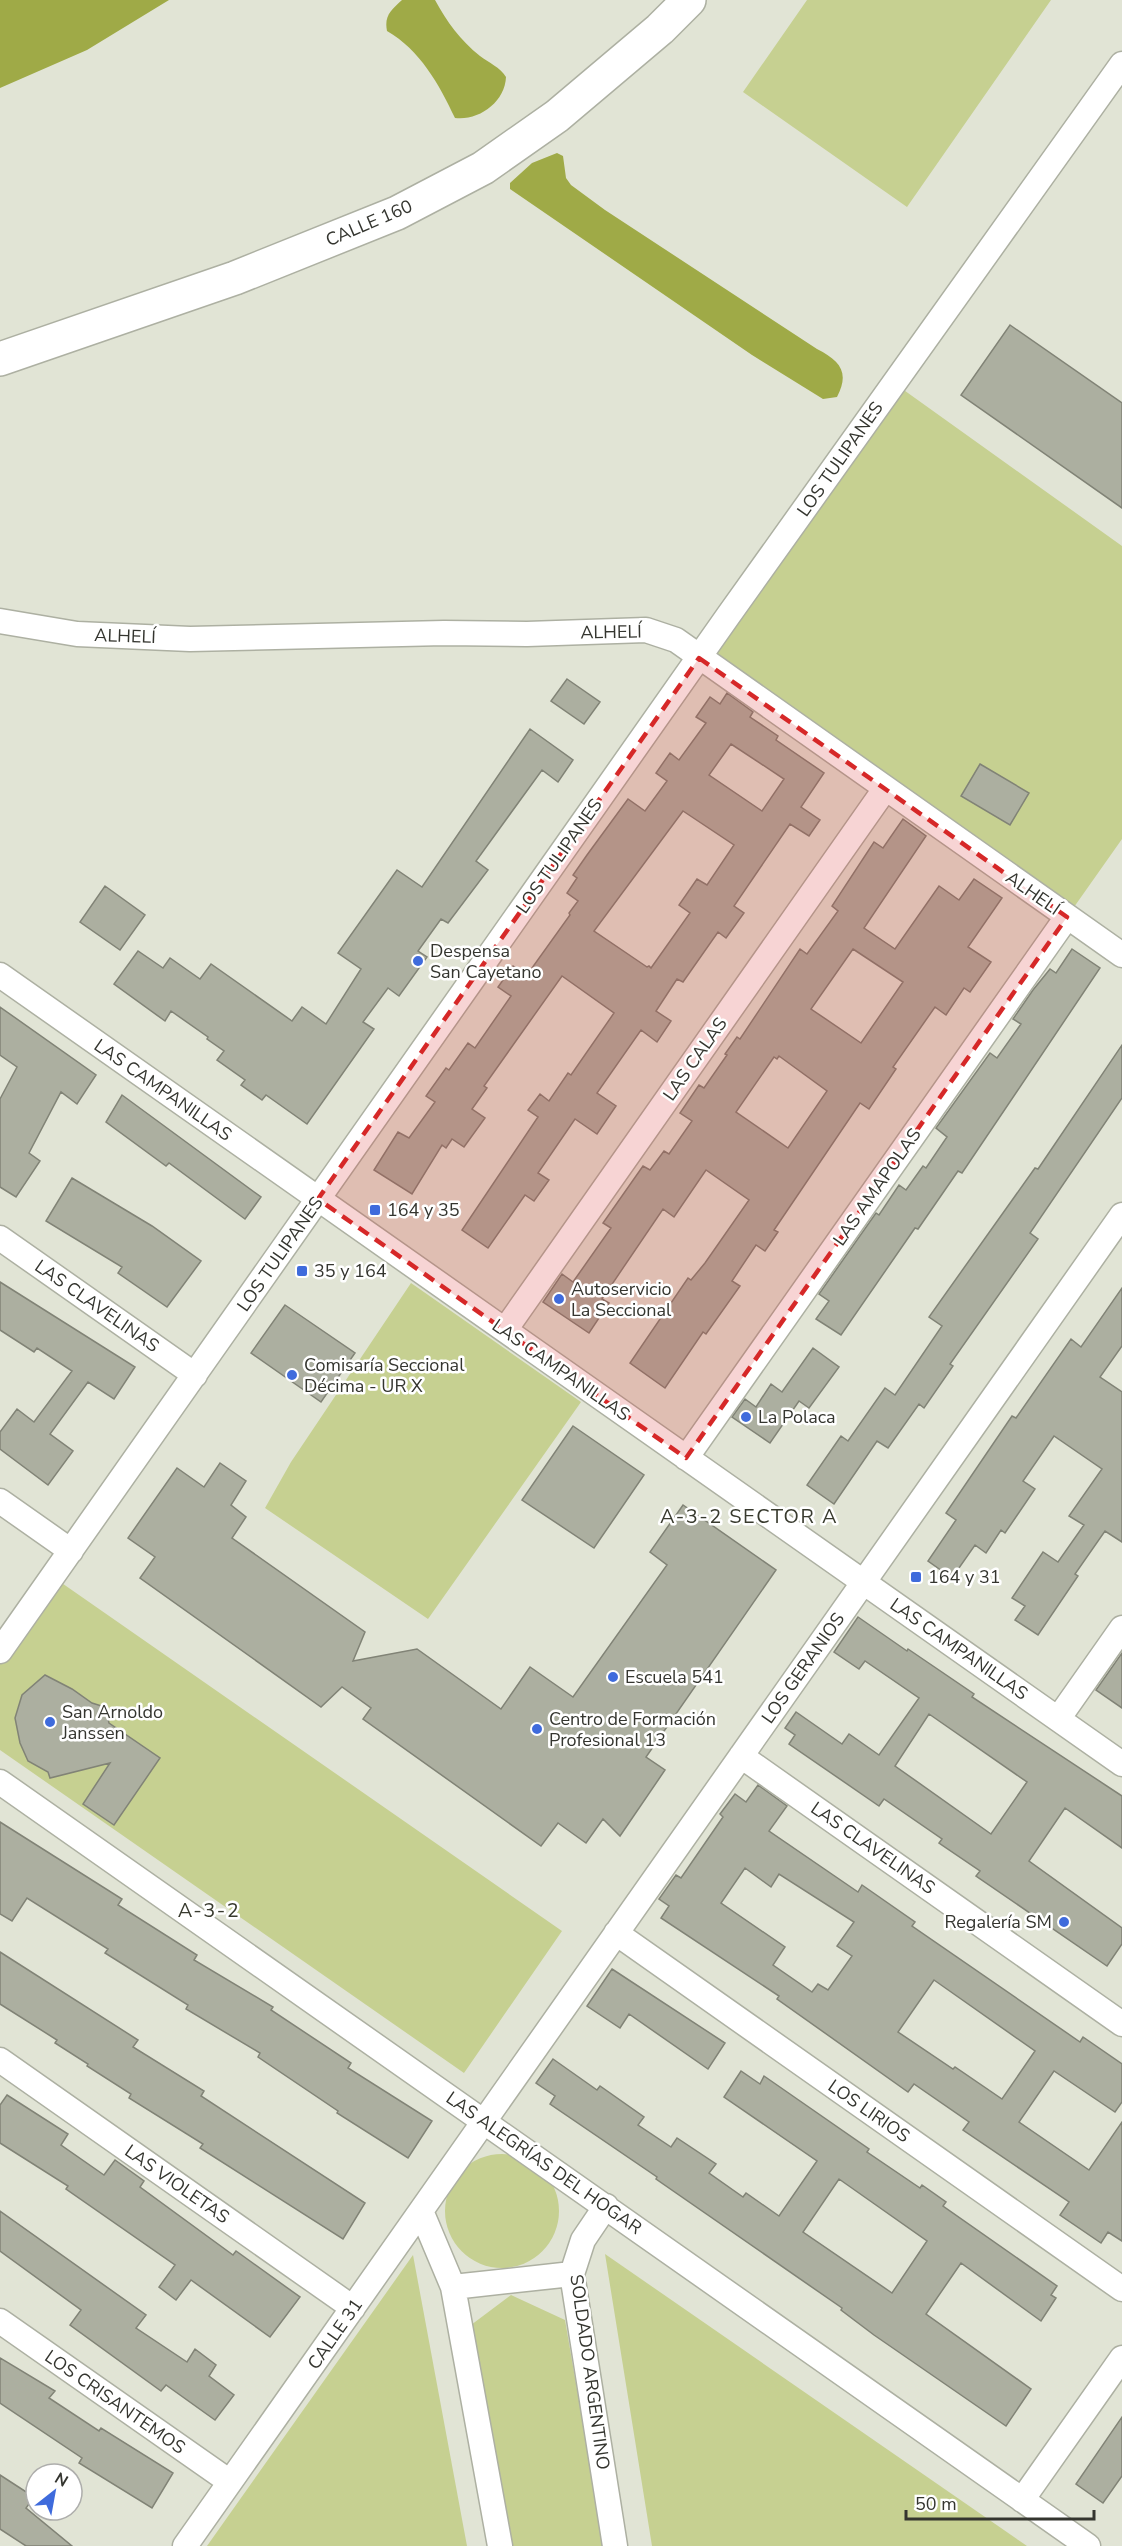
<svg xmlns="http://www.w3.org/2000/svg" width="1122" height="2546" viewBox="0 0 1122 2546" font-family="'Nunito Sans',sans-serif">
  <style>
    .green { fill: #c6d091 }
    .water { fill: #9faa47 }
    .building { fill: #acafa0; stroke: #818376; stroke-width: 1.5; fill-rule: evenodd }
    .lines { fill: none; stroke-linecap: round; stroke-linejoin: round }
    .minor-casing { stroke: #adb0a2; stroke-width: 27 }
    .secondary-casing { stroke: #adb0a2; stroke-width: 36 }
    .minor { stroke: #fff; stroke-width: 24 }
    .secondary { stroke: #fff; stroke-width: 33 }
    .marked { fill: #d62828; fill-opacity: 0.2; stroke: #d62828; stroke-width: 4.5; stroke-dasharray: 12 8; stroke-linejoin: round }
    .poi-dot { fill: #3f6bdc; stroke: #fff; stroke-width: 2 }
    .labels { text-anchor: middle; stroke-width: 5; stroke-linejoin: round; paint-order: stroke }
    .street-label { font-size: 18px; fill: #34352f; stroke: #fff }
    .poi-label { font-size: 18px; fill: #34352f; stroke: #fff; text-anchor: start }
    .neighbourhood-label { font-size: 20px; letter-spacing: 1.5px; fill: #383a2e; stroke: #fff }
  </style>
  <rect width="100%" height="100%" fill="#e1e4d5"/>
  <!-- green -->
  <path class="green" d="M807 0H1051L907 207 743 92Z
    M894 383 1122 546V839L1067 917 699 658Z
    M411 1283 581 1402 428 1619 265 1508 291 1462Z
    M56 1579 562 1931 464 2073 0 1750V1660Z
    M445 2211a57 57 0 1 1 114 0a57 57 0 1 1-114 0Z
    M605 2254 1027 2546H652Z
    M413 2255 467 2546H207Z
    M511 2295 565 2320 604 2546H508L467 2328Z"/>
  <!-- water -->
  <path class="water" d="M0 0H169L87 50 0 88Z
    M402 0H435C447 22 460 40 480 56 489 63 500 67 506 77 505 102 479 121 455 118 439 84 420 50 387 31 384 16 391 10 402 0Z
    M557 153 563 156 566 178 571 185 605 210 817 349C840 361 850 372 837 397L823 399 752 355 510 189V183L532 163Z"/>
  <!-- building -->
  <path class="building" d="M1010 325 1122 403V508L961 395Z
    M567 679 600 702 584 724 551 701Z
    M727 693 753 712 750 717 778 736 776 740 824 773 801 807 820 820 809 836 790 824 734 906 744 913 726 938 718 932 683 982 677 979 656 1011 671 1021 657 1042 641 1030 597 1093 616 1106 597 1134 575 1119 538 1173 549 1180 534 1201 525 1195 488 1248 462 1230 538 1117 528 1110 540 1094 549 1101 568 1073 571 1075 614 1013 562 976 484 1086 487 1088 472 1109 485 1118 464 1147 452 1139 446 1148 442 1145 412 1194 374 1170 398 1132 409 1138 435 1102 426 1096 446 1068 449 1070 468 1043 475 1048 511 996 498 987 513 966 527 975 570 915 569 913 578 901 567 893 577 878 573 875 587 855 628 799 645 811 667 781 656 773 670 753 679 760 706 723 696 717 710 697 720 704ZM731 744 784 779 762 811 709 775ZM683 811 734 845 707 885 697 879 679 905 690 913 651 968 649 966 647 967 594 931Z
    M530 729 573 760 558 782 542 770 476 861 488 870 448 923 441 919 418 951 427 957 399 996 388 988 363 1022 374 1029 307 1124 266 1095 262 1100 241 1085 245 1080 217 1060 224 1051 207 1039 208 1037 171 1011 165 1021 114 984 138 951 163 968 170 958 200 979 211 964 292 1021 302 1007 326 1024 361 969 338 953 397 870 422 887Z
    M980 764 1029 793 1010 825 961 796Z
    M903 819 926 836 864 928 895 949 939 886 959 900 974 879 1002 898 968 947 991 962 970 992 964 988 946 1015 935 1007 893 1067 896 1069 869 1109 860 1103 774 1230 778 1232 765 1251 756 1245 732 1281 740 1286 706 1334 703 1332 665 1388 630 1363 688 1278 691 1280 705 1263 749 1200 706 1170 674 1217 663 1209 602 1299 609 1303 589 1333 543 1302 562 1274 573 1282 611 1228 603 1223 643 1166 650 1170 664 1151 669 1154 692 1121 680 1113 699 1085 704 1088 727 1055 725 1054 737 1037 740 1039 800 949 807 954 838 911 832 906 874 842 883 848ZM853 949 903 982 861 1043 811 1009ZM779 1056 827 1091 788 1148 736 1112 774 1057 777 1059Z
    M105 886 145 915 120 950 80 922Z
    M1072 949 1100 968 962 1173 958 1171 918 1229 915 1228 841 1335 816 1319 829 1301 819 1294 876 1213 879 1215 899 1185 906 1190 923 1166 926 1168 947 1137 936 1128 990 1053 997 1058 1021 1024 1013 1019 1033 990 1050 969 1056 973Z
    M0 1007 96 1075 77 1104 61 1092 29 1153 40 1161 16 1197 0 1187V1099L17 1067 0 1055Z
    M1122 1045V1098L1030 1233 1038 1239 950 1364 953 1366 924 1408 919 1404 888 1448 877 1441 834 1504 807 1485 841 1436 848 1441 885 1388 895 1395 942 1326 929 1317 1035 1168 1038 1169Z
    M122 1095 261 1197 245 1219 169 1163 166 1166 106 1122Z
    M72 1178 152 1226 201 1261 167 1307 118 1273 122 1267 46 1221Z
    M0 1282 135 1367 114 1399 88 1382 50 1434 73 1451 48 1485 0 1449V1432L17 1409 34 1422 72 1371 37 1348 34 1352 0 1330Z
    M1122 1288V1346L1100 1377 1122 1392V1542L1105 1531 1075 1574 1078 1576 1038 1635 1015 1620 1025 1606 1012 1598 1043 1552 1058 1562 1084 1525 1069 1516 1102 1469 1054 1436 1023 1481 1035 1489 1005 1533 1001 1530 986 1553 975 1545 952 1578 928 1561 956 1520 946 1513 1012 1416 1016 1418 1071 1339 1081 1347Z
    M285 1305 355 1353 321 1402 251 1353Z
    M813 1348 839 1367 809 1408 799 1401 770 1443 732 1417 745 1399 756 1407 771 1384 782 1392Z
    M573 1426 644 1475 594 1548 522 1500Z
    M220 1463 246 1481 231 1505 246 1517 232 1538 365 1632 353 1661 417 1649 501 1709 530 1667 573 1697 667 1565 650 1552 683 1505 776 1570 646 1757 665 1770 620 1836 603 1819 586 1843 558 1823 541 1846 363 1719 371 1708 342 1687 321 1707 140 1578 155 1557 128 1538 177 1468 204 1487Z
    M858 1617 907 1651 908 1649 974 1694 972 1697 1122 1796V1848L1065 1808 1029 1861 1122 1928V1944L1107 1966 976 1876 980 1871 939 1843 942 1839 884 1799 879 1806 789 1744 795 1735 785 1728 796 1712 842 1744 849 1734 879 1755 919 1698 865 1661 859 1669 834 1652ZM929 1714 1027 1782 991 1834 895 1766Z
    M1122 1653V1708L1096 1690Z
    M45 1675 72 1689 92 1703 105 1707 109 1723 160 1758 114 1825 83 1804 110 1763 50 1778 48 1772 28 1761 20 1743 15 1718 22 1695Z
    M758 1785 787 1806 769 1831 858 1892 862 1885 915 1922 912 1926 1080 2042 1083 2037 1122 2064V2102L1115 2112 1054 2071 1019 2122 1089 2170 1122 2122V2241L1108 2232 1101 2243 1060 2215 1069 2202 963 2130 969 2122 914 2084 908 2092 777 1999 779 1996 661 1918 669 1906 659 1899 676 1875 681 1878 723 1817 720 1814 735 1794 746 1802ZM745 1868 771 1887 779 1874 854 1922 837 1946 852 1956 828 1990 818 1984 812 1992 773 1965 785 1947 721 1903ZM934 1980 1035 2051 1002 2099 955 2067 953 2069 898 2032Z
    M0 1822 122 1899 118 1905 197 1955 194 1960 273 2007 271 2010 351 2063 348 2068 432 2121 408 2158 337 2113 338 2111 258 2057 260 2053 186 2009 188 2005 105 1953 108 1949 27 1898 12 1921 0 1914Z
    M0 1952 138 2040 133 2047 204 2091 201 2096 365 2203 343 2239 200 2148 203 2144 129 2098 131 2094 87 2066 88 2064 55 2043 57 2040 0 2004Z
    M612 1969 725 2043 708 2069 629 2014 620 2028 587 2006Z
    M553 2059 597 2090 600 2086 644 2117 638 2125 671 2147 677 2138 716 2164 709 2173 743 2197 746 2193 779 2216 817 2161 724 2097 741 2071 760 2084 764 2076 869 2149 867 2152 920 2188 922 2185 946 2202 943 2206 1057 2286 1051 2295 1056 2298 1041 2321 961 2263 926 2314 1031 2389 1006 2426 874 2335 841 2310 842 2308 656 2179 657 2177 550 2104 555 2096 536 2083ZM839 2179 927 2241 892 2293 803 2232Z
    M7 2095 68 2134 61 2145 104 2175 115 2160 144 2181 140 2187 233 2255 236 2251 300 2297 270 2337 191 2280 176 2300 159 2287 175 2265 66 2189 68 2186 0 2143V2105Z
    M0 2211 146 2315 136 2328 187 2362 195 2349 216 2365 209 2376 234 2395 215 2420 166 2385 161 2391 70 2325 81 2310 0 2251Z
    M0 2358 55 2391 49 2398 99 2431 101 2428 173 2473 152 2508 79 2463 82 2458 0 2403Z
    M1122 2417V2476L1103 2503 1076 2484Z
    M0 2475 34 2497 26 2508 72 2546H26L0 2529Z"/>
  <g class="lines">
    <defs>
      <path id="minor" d="M0 621 77 634 190 639 444 633 527 634 646 630 676 640 1122 955
        M0 975 1122 1764
        M0 1238 195 1375
        M505 1330 885 789
        M686 1458 1067 917
        M0 1501 71 1551
        M0 1651 728 616 1122 64
        M1058 1719 1122 1628
        M741 1756 1122 2024
        M0 1782 1088 2546
        M616 1933 1122 2289
        M0 2060 353 2308
        M606 2206 583 2240 572 2274 615 2546
        M421 2211 453 2287 500 2546
        M453 2287 572 2274
        M0 2321 230 2482
        M1022 2500 1122 2358
        M185 2546 1122 1215"/>
      <path id="secondary" d="M0 359 235 278 397 213 483 168 557 116 660 29 689 0"/>
    </defs>
    <!-- minor casing -->
    <use href="#minor" class="minor-casing"/>
    <!-- secondary casing -->
    <use href="#secondary" class="secondary-casing"/>
    <!-- minor -->
    <use href="#minor" class="minor"/>
    <!-- secondary -->
    <use href="#secondary" class="secondary"/>
  </g>
  <!-- marked area -->
  <path class="marked" d="M699 658 1067 917 686 1458 318 1199Z"/>
  <!-- markers -->
  <g class="poi-dot">
    <circle cx="418" cy="961" r="6"/>
    <rect x="369" y="1204" width="12" height="12" rx="3"/>
    <rect x="296" y="1265" width="12" height="12" rx="3"/>
    <circle cx="559" cy="1299" r="6"/>
    <circle cx="292" cy="1375" r="6"/>
    <circle cx="746" cy="1417" r="6"/>
    <rect x="910" y="1571" width="12" height="12" rx="3"/>
    <circle cx="613" cy="1677" r="6"/>
    <circle cx="50" cy="1722" r="6"/>
    <circle cx="537" cy="1729" r="6"/>
    <circle cx="1064" cy="1922" r="6"/>
  </g>
  <g class="labels">
    <!-- street labels -->
    <g class="street-label">
      <text transform="translate(369 223) rotate(-23)" y="6">CALLE 160</text>
      <text transform="translate(840 459) rotate(-55)" y="6">LOS TULIPANES</text>
      <text transform="translate(611 632) rotate(-1)" y="6">ALHELÍ</text>
      <text transform="translate(125 636) rotate(2)" y="6">ALHELÍ</text>
      <text transform="translate(559 856) rotate(-55)" y="6">LOS TULIPANES</text>
      <text transform="translate(1033 893) rotate(35)" y="6">ALHELÍ</text>
      <text transform="translate(695 1059) rotate(-55)" y="6">LAS CALAS</text>
      <text transform="translate(163 1090) rotate(35)" y="6">LAS CAMPANILLAS</text>
      <text transform="translate(877 1187) rotate(-55)" y="6">LAS AMAPOLAS</text>
      <text transform="translate(280 1254) rotate(-55)" y="6">LOS TULIPANES</text>
      <text transform="translate(97 1306) rotate(35)" y="6">LAS CLAVELINAS</text>
      <text transform="translate(561 1370) rotate(35)" y="6">LAS CAMPANILLAS</text>
      <text transform="translate(959 1649) rotate(35)" y="6">LAS CAMPANILLAS</text>
      <text transform="translate(803 1668) rotate(-55)" y="6">LOS GERANIOS</text>
      <text transform="translate(873 1848) rotate(35)" y="6">LAS CLAVELINAS</text>
      <text transform="translate(869 2111) rotate(35)" y="6">LOS LIRIOS</text>
      <text transform="translate(544 2163) rotate(35)" y="6">LAS ALEGRÍAS DEL HOGAR</text>
      <text transform="translate(177 2184) rotate(35)" y="6">LAS VIOLETAS</text>
      <text transform="translate(335 2334) rotate(-55)" y="6">CALLE 31</text>
      <text transform="translate(590 2372) rotate(82)" y="6">SOLDADO ARGENTINO</text>
      <text transform="translate(115 2402) rotate(35)" y="6">LOS CRISANTEMOS</text>
    </g>
    <!-- poi labels -->
    <g class="poi-label">
      <text x="430" y="957">Despensa<tspan x="430" dy="21">San Cayetano</tspan></text>
      <text x="387" y="1216">164 y 35</text>
      <text x="314" y="1277">35 y 164</text>
      <text x="571" y="1295">Autoservicio<tspan x="571" dy="21">La Seccional</tspan></text>
      <text x="304" y="1371">Comisaría Seccional<tspan x="304" dy="21">Décima - UR X</tspan></text>
      <text x="758" y="1423">La Polaca</text>
      <text x="928" y="1583">164 y 31</text>
      <text x="625" y="1683">Escuela 541</text>
      <text x="62" y="1718">San Arnoldo<tspan x="62" dy="21">Janssen</tspan></text>
      <text x="549" y="1725">Centro de Formación<tspan x="549" dy="21">Profesional 13</tspan></text>
      <text x="1052" y="1928" text-anchor="end">Regalería SM</text>
    </g>
    <!-- neighbourhood labels -->
    <g class="neighbourhood-label">
      <text x="749" y="1523">A-3-2 SECTOR A</text>
      <text x="209" y="1917">A-3-2</text>
    </g>
  </g>
  <!-- north arrow -->
  <g transform="translate(54 2492) rotate(31)"><circle r="28" fill="#ffffff" stroke="#aeaeac" stroke-width="1.5"/>
  <path d="M0-4.5L10 22L0 15L-10 22Z" fill="#3f6bdc"/>
  <text y="-9" font-size="16" font-weight="bold" text-anchor="middle" fill="#34352f">N</text>
  </g>
  <!-- scale -->
  <path d="M906 2510v9h188v-9" fill="none" stroke="#34352f" stroke-width="3"/>
  <text x="915" y="2510" font-size="18" fill="#34352f" stroke="#ffffff" stroke-width="4.5" paint-order="stroke">50 m</text>
</svg>
